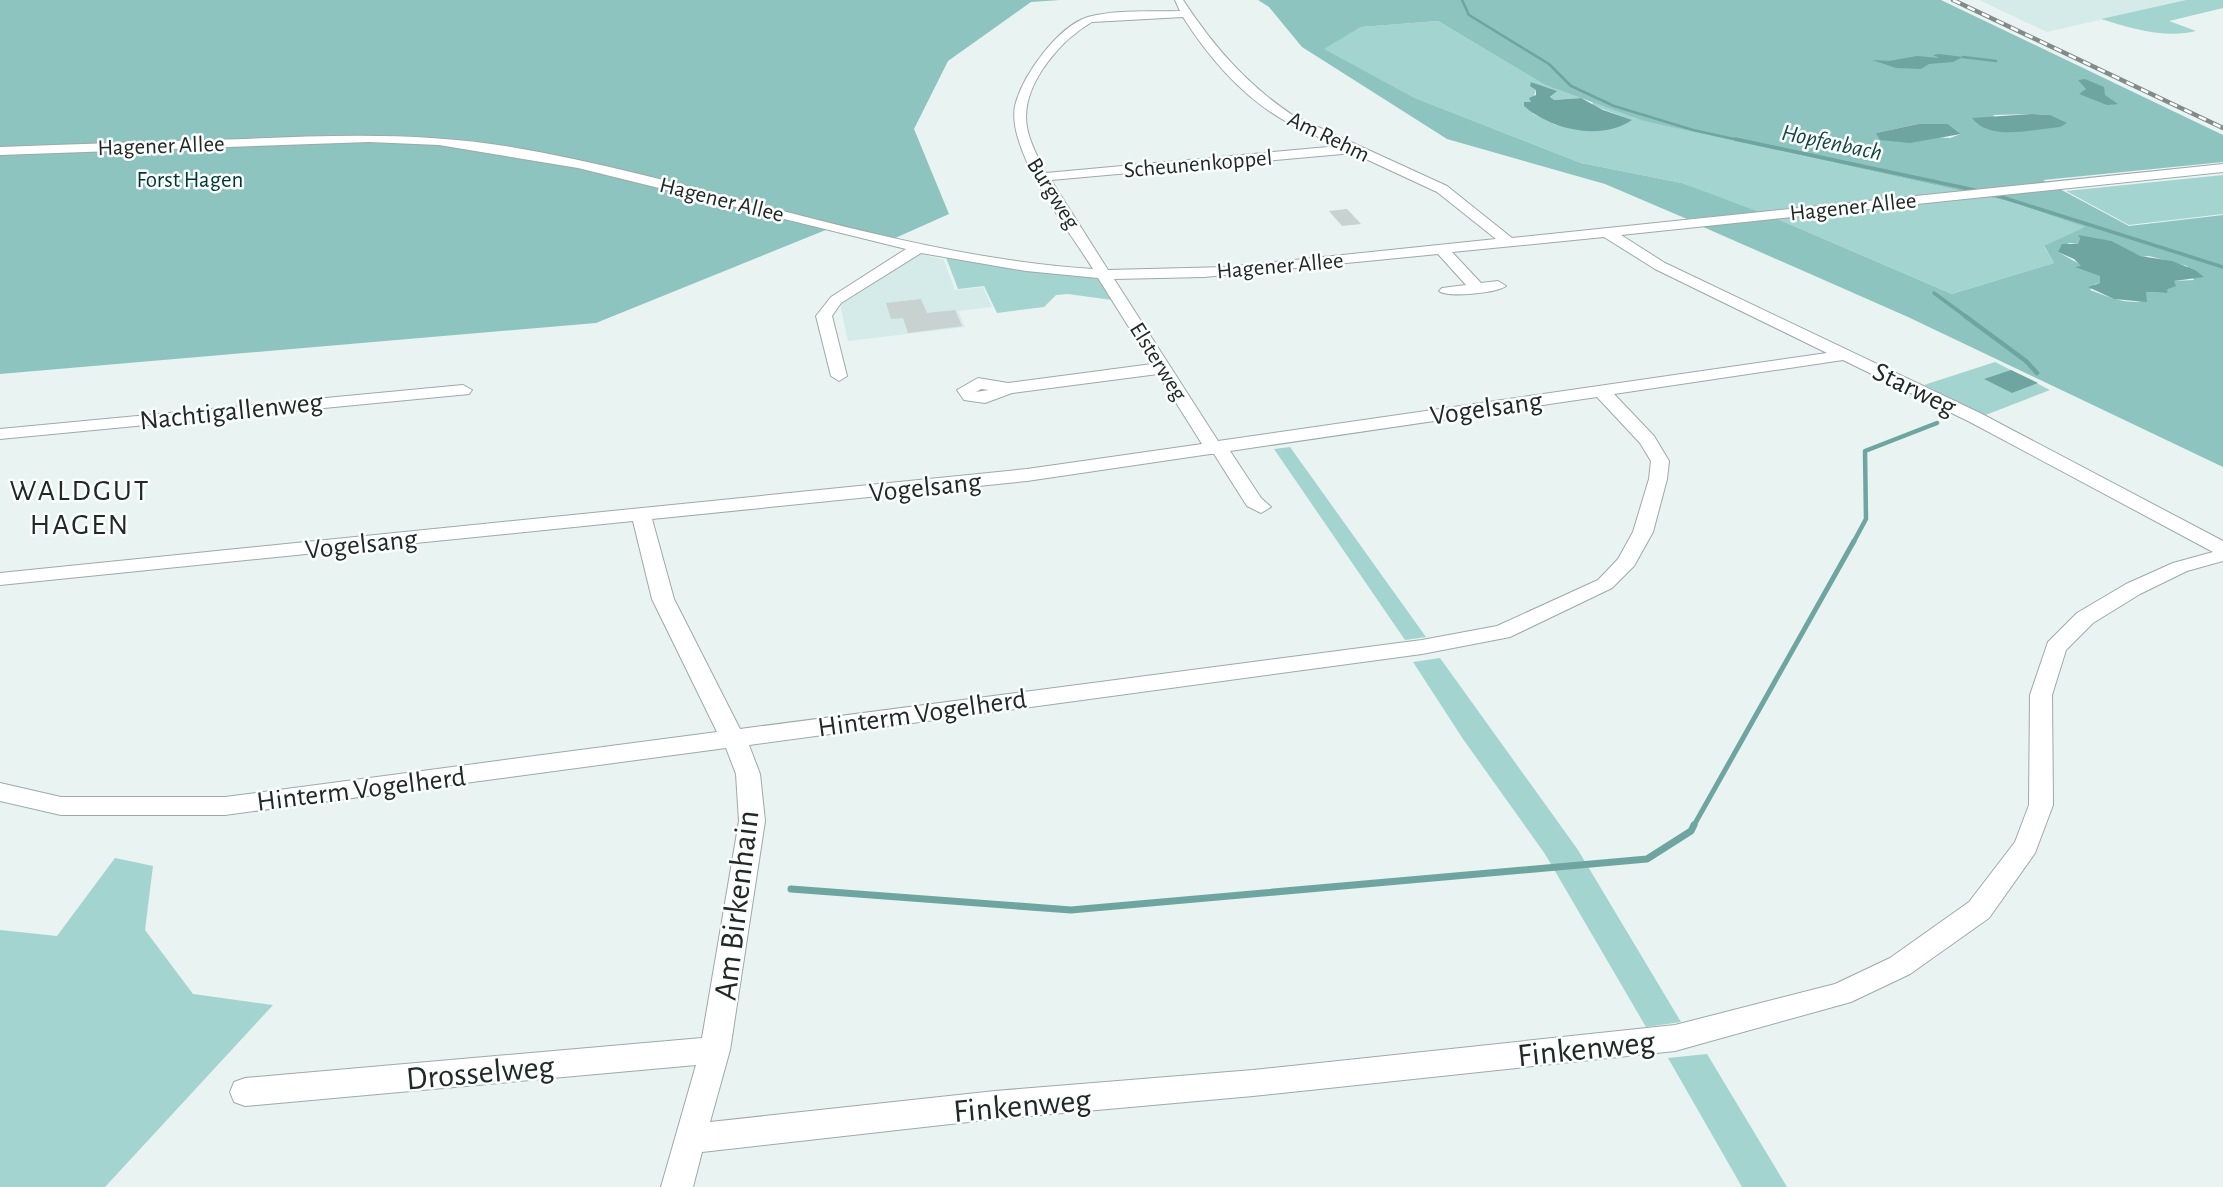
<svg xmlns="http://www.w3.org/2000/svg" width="2223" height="1187" viewBox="0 0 2223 1187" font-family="'Alegreya Sans',sans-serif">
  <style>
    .built { fill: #d5ebe9 }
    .green { fill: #a4d4d0 }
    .forest { fill: #8dc4bf; fill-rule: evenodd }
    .water { fill: #6fa5a1 }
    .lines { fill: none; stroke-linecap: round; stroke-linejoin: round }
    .stream-far4 { stroke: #6fa5a1; stroke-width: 2.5 }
    .stream-far3 { stroke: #6fa5a1; stroke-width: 3.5 }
    .stream-far2 { stroke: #6fa5a1; stroke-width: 4.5 }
    .stream-far1 { stroke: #6fa5a1; stroke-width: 5 }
    .stream { stroke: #6fa5a1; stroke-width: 7 }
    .building { fill: #c7d2d1 }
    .minor-casing { stroke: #9ea9a8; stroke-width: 2 }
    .minor { fill: #fff; fill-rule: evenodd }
    .rail-casing { stroke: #838b8a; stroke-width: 4.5 }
    .rail { stroke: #fafffe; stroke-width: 2.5; stroke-dasharray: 8; stroke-linecap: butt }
    .labels { text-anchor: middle; stroke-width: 5; stroke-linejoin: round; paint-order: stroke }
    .far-street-label { font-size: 23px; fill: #232827; stroke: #fafffe }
    .far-park-label { font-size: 23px; fill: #003634; stroke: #fafffe }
    .far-water-label { font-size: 24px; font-style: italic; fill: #134543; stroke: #fafffe }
    .street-label { font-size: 28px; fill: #232827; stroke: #fafffe }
    .neighbourhood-label { font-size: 30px; letter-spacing: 2px; fill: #232827; stroke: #fafffe }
    .near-street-label { font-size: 33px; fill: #232827; stroke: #fafffe }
  </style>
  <rect width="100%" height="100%" fill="#e8f3f2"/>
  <!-- built -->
  <path class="built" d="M1979 0H2186L2047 32Z
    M918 253 944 260 955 290 983 287 992 307 958 311 965 327 848 341 840 304Z"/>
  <!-- green -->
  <path class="green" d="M2186 0H2223V8L2169 21 2196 31C2166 39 2130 28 2101 19Z
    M1438 21 1545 85 1581 98 1554 100 1550 98 1556 91 1531 82 1536 90 1532 102 1533 114 1556 125 1631 120 1592 105 1593 102 1645 121 2007 201 2086 227 2044 247 2054 263 1952 294 1775 218 1701 226 1687 219 1757 213 1682 183 1581 163 1415 98 1323 49 1361 27Z
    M2223 175V214L2129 225 2066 191Z
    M945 255 1097 276 1112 300 1068 294 1056 295 1044 307 997 313 984 286 958 289Z
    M1995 362 2050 390 1983 416 1924 385Z
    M1290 447 1426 637 1405 640 1274 449Z
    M1440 658 1578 850 1681 1022 1646 1027 1545 854 1463 739 1413 662Z
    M115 858 153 866 145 930 193 994 273 1005 105 1187H0V930L57 936Z
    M1707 1054 1787 1187H1742L1668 1058Z"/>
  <!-- forest -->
  <path class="forest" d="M0 0H1060L1031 2 948 61 914 129 949 214 893 239 838 225 596 323 0 374Z
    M1258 0H1941L2223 135V162L2043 180 2129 226 2223 215V467L1908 317 1701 226 1775 218 1952 294 2054 263 2044 246 2085 227 2007 201 1644 121 1545 85 1438 21 1361 27 1324 49 1415 98 1581 163 1682 183 1759 212 1687 219 1605 184 1447 139 1302 47 1269 7ZM2032 114 2050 115 2031 129 2010 132 1993 115ZM1918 124H1948L1961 134 1950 138 1876 133ZM2080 238 2112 241 2140 257 2149 256 2187 266 2194 280 2173 281 2166 293 2146 292 2145 300C2128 306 2106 296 2090 290L2095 284 2101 283V276L2058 252 2069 243 2078 244Z"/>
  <!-- water -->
  <path class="water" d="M1939 54 1963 57 1953 62 1929 64 1921 69 1896 68 1872 60 1889 61 1917 56 1939 58 1933 55Z
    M2085 79 2104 87 2105 95 2118 104 2107 105 2079 94 2086 89 2078 80Z
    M1531 82 1557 91 1550 97 1554 100 1581 98 1603 110 1632 120C1601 141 1551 130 1524 106V102H1531L1529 98 1536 95V90L1530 86Z
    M2032 114 2050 115 2067 123 2060 127C2034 129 1990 142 1972 118Z
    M1918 124H1948L1961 134 1910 143 1880 140 1876 133Z
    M2078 235 2112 241 2140 256 2172 261 2195 270 2204 277 2174 281 2176 286 2168 289 2167 293 2146 292 2147 302 2114 299 2088 287 2100 283V276L2075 267 2081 266 2074 259 2058 252 2062 244H2078L2080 238Z
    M2011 370 2038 383 2012 393 1984 379Z"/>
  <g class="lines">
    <!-- stream-far4 -->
    <path class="stream-far4" d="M1462 0 1469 15 1549 64 1571 86 1614 106 1693 130 1743 141
      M1963 57 1996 61"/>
    <!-- stream-far3 -->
    <path class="stream-far3" d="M1735 139 1979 191
      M1992 194 2223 267
      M1934 293 1968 318"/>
    <!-- stream-far2 -->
    <path class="stream-far2" d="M1965 316 2026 361 2037 373
      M1853 543 1866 519 1865 451 1937 423"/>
    <!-- stream-far1 -->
    <path class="stream-far1" d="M1693 827 1854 541"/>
    <!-- stream -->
    <path class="stream" d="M791 889 1071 910 1647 859 1691 831 1694 825"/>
  </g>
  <!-- building -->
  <path class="building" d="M1347 209 1361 224 1342 226 1329 211Z
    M921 299 927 313 955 310 962 326 908 333 903 318 891 319 886 303Z"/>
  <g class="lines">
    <defs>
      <path id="minor" d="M1175 0H1183C1214 47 1247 85 1294 116L1447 186 1512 238 2223 164V172L1621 235 1665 263 1982 414 2223 541V561L2187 571 2140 594 2093 623 2066 650 2052 695 2053 805 2035 853 1989 918 1910 974 1851 1002 1675 1051 1253 1096 995 1119 702 1152 693 1187H661L696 1065 245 1106 234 1102 230 1092 234 1082 245 1078 702 1038 739 821 736 774 726 748 225 815H61L0 801V783L61 797H225L717 732 652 599 633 521 0 585V573L1027 469 1202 444 1158 374 1012 393 985 403 964 400 957 390 978 378 1008 383 1152 364 1098 278 1026 271 921 253 841 303 832 316 847 376 839 381 831 376 816 316 831 297 906 249 578 168 439 145 369 142 0 155V147C82 144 163 141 245 139 334 135 422 132 511 147 706 180 894 256 1093 269 1068 229 1031 183 1018 138 1015 128 1013 117 1015 106 1022 76 1058 26 1088 17 1117 9 1150 12 1180 11ZM1183 17C1209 58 1243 97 1285 121 1302 131 1322 138 1339 146L1046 173C1037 156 1026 136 1026 117 1026 80 1062 39 1092 22ZM1353 153 1437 192 1496 239 1227 267 1108 270 1051 180ZM1604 237 1655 269 1827 353 1218 441 1114 279 1204 277 1438 254 1466 285 1442 288 1439 291C1447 298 1497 293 1506 286L1498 281 1481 283 1452 252ZM1843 360 1970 422 2213 552 2173 563 2126 584 2077 613 2048 642 2030 695 2029 805 2015 842 1969 902 1890 958 1835 984 1675 1025 1253 1070 995 1091 710 1122 730 1050 765 821 760 774 749 745 1422 654 1510 637 1612 588 1634 566 1653 532 1667 479 1669 461 1654 436 1614 394ZM981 389 989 390 976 392ZM1597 397 1640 443 1651 461 1649 479 1633 532 1618 559 1598 580 1497 626 1422 640 740 729 674 599 652 519 1027 481 1210 454H1214L1247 506 1261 513 1271 507 1261 498 1230 451Z
        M463 385 472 390 469 394 0 439V429Z"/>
    </defs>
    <!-- minor casing -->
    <use href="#minor" class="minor-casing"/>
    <!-- minor -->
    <use href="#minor" class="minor"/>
    <defs>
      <path id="rail" d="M1953 0 2223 128"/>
    </defs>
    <!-- rail casing -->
    <use href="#rail" class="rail-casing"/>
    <!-- rail -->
    <use href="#rail" class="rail"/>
  </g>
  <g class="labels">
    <!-- far-street labels -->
    <g class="far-street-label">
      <text transform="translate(1329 136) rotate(26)" y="8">Am Rehm</text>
      <text transform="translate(161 145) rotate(-2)" y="8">Hagener Allee</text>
      <text transform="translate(1198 163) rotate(-5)" y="8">Scheunenkoppel</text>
      <text transform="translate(1054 193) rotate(58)" y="8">Burgweg</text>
      <text transform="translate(722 199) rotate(14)" y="8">Hagener Allee</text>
      <text transform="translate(1853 206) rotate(-6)" y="8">Hagener Allee</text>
      <text transform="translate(1280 265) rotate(-5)" y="8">Hagener Allee</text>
      <text transform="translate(1159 361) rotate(58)" y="8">Elsterweg</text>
    </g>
    <!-- far-park labels -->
    <g class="far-park-label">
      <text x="190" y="187">Forst Hagen</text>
    </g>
    <!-- far-water labels -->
    <g class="far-water-label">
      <text transform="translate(1832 142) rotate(12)" y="8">Hopfenbach</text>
    </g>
    <!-- street labels -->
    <g class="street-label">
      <text transform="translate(1915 388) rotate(26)" y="10">Starweg</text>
      <text transform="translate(1486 407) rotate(-8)" y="10">Vogelsang</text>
      <text transform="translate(231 410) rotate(-6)" y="10">Nachtigallenweg</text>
      <text transform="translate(925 486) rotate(-6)" y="10">Vogelsang</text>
      <text transform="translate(361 543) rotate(-6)" y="10">Vogelsang</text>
      <text transform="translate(922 712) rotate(-8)" y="10">Hinterm Vogelherd</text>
      <text transform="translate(361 788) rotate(-7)" y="10">Hinterm Vogelherd</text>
    </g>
    <!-- neighbourhood labels -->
    <g class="neighbourhood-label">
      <text x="80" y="500">WALDGUT<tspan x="80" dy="34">HAGEN</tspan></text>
    </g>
    <!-- near-street labels -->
    <g class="near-street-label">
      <text transform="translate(735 905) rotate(-83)" y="12">Am Birkenhain</text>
      <text transform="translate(1586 1047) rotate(-6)" y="12">Finkenweg</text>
      <text transform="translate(480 1071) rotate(-5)" y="12">Drosselweg</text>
      <text transform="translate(1022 1104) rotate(-5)" y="12">Finkenweg</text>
    </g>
  </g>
</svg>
